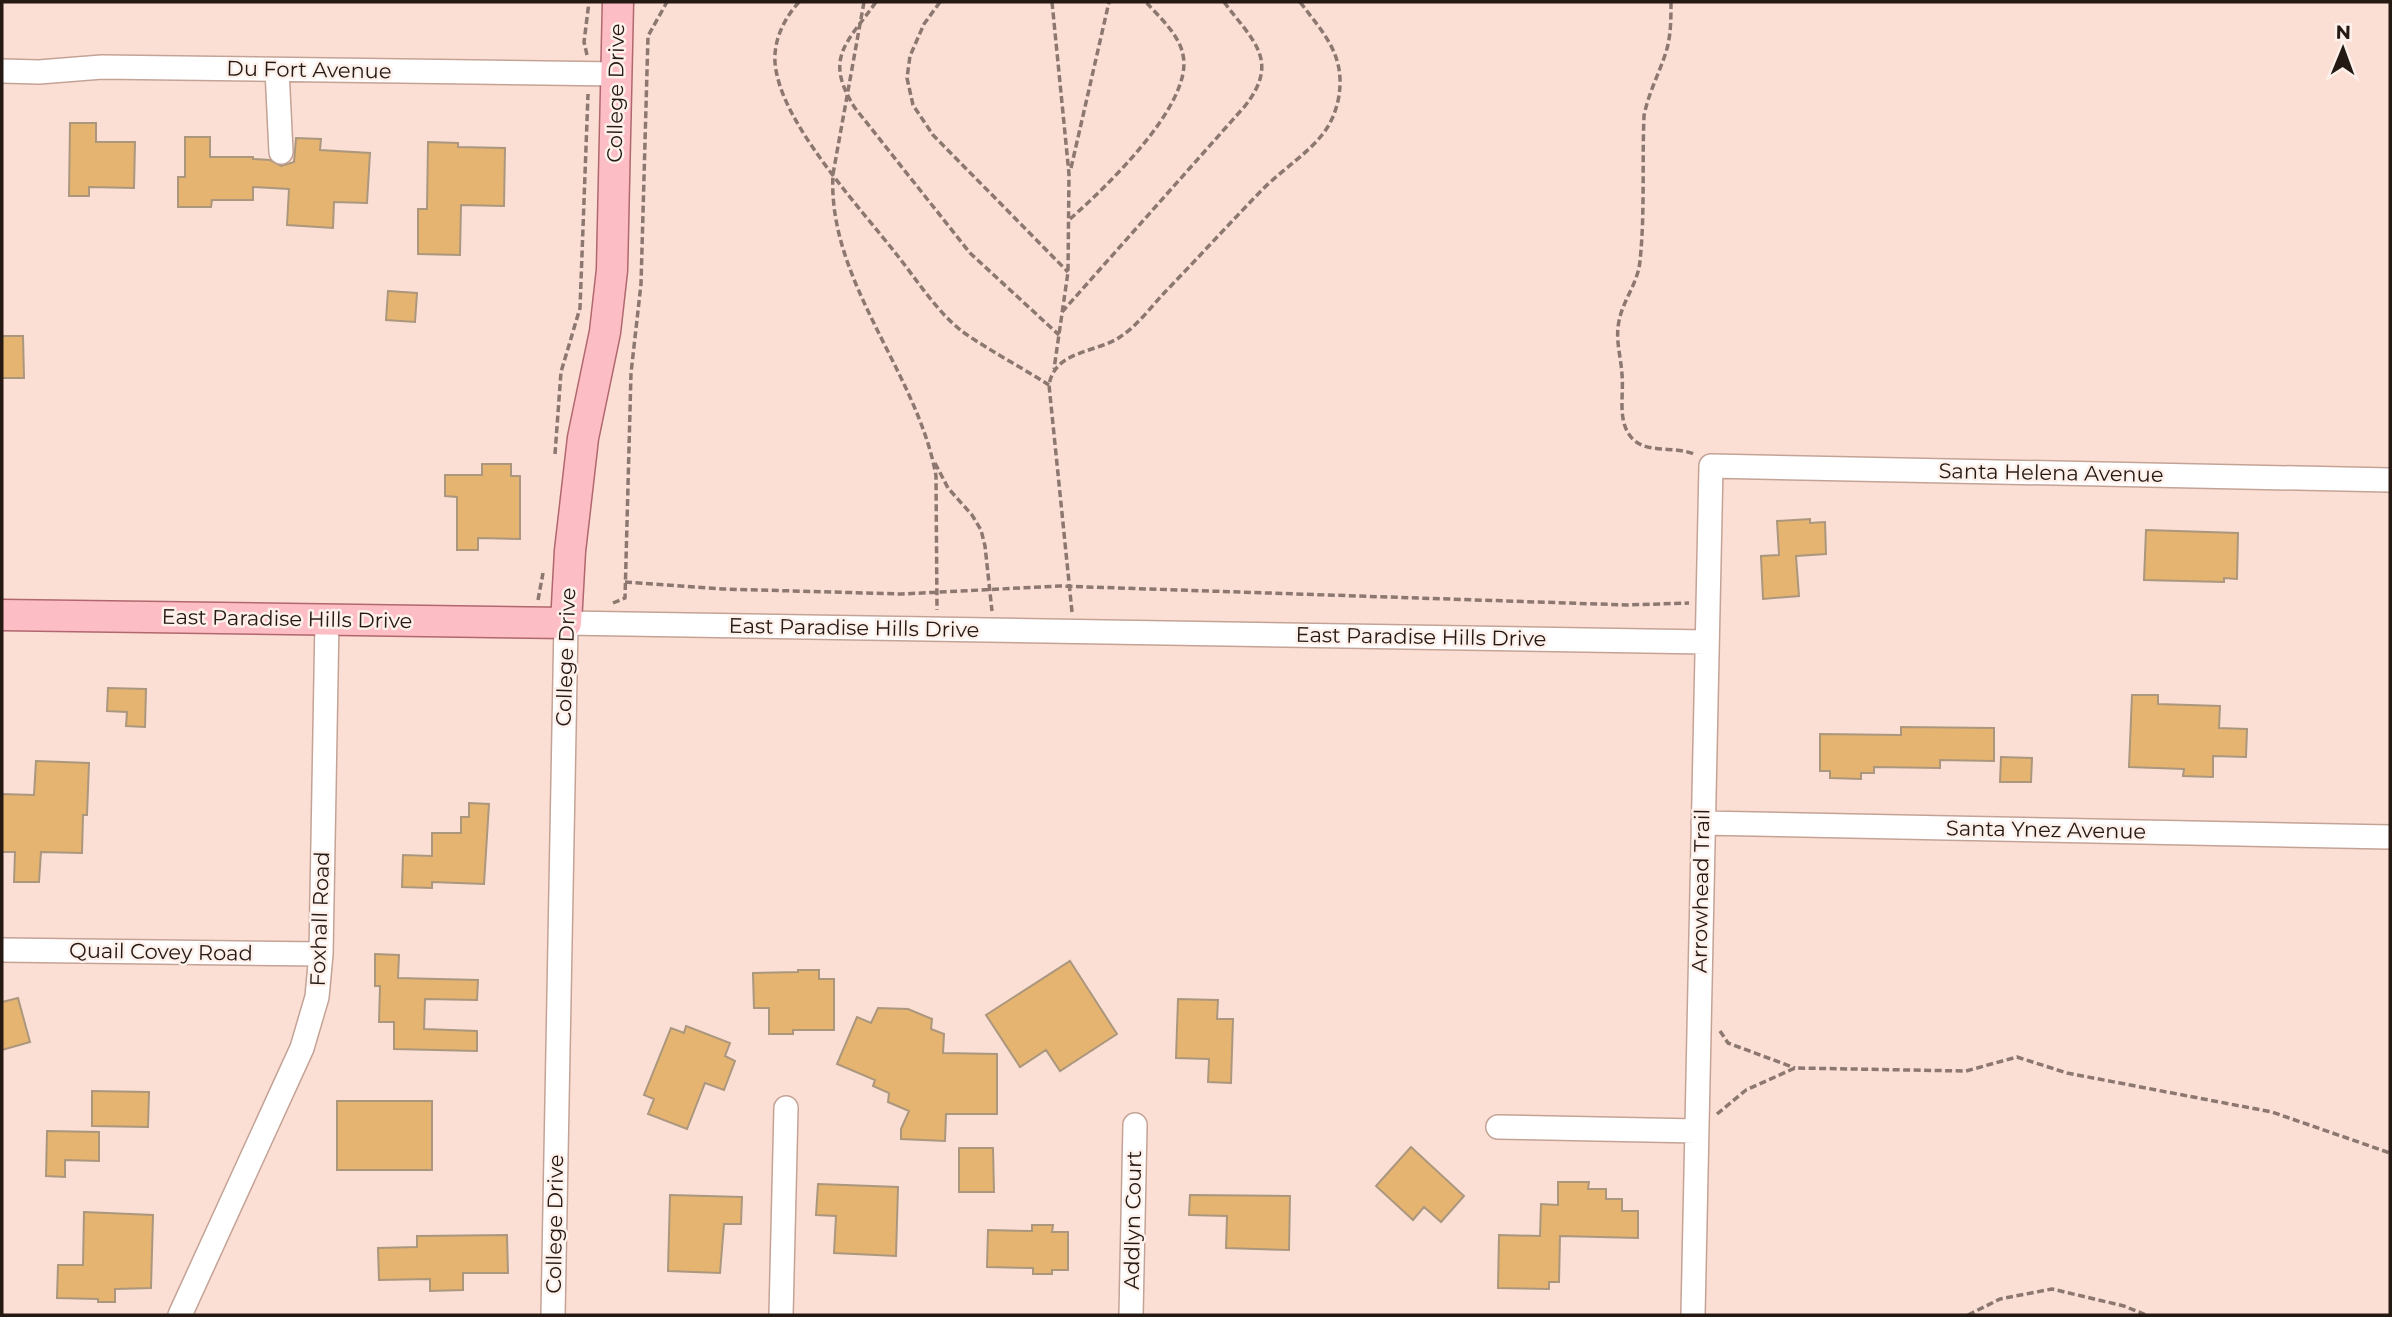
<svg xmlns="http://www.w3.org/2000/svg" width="2392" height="1317" viewBox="0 0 2392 1317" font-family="Montserrat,sans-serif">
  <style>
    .building { fill: #e6b471; stroke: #ab977d; stroke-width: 2 }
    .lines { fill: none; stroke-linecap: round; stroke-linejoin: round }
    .minor-casing { stroke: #c4a396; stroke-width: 26 }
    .major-casing { stroke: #b1676e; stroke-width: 33 }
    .path { stroke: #8c7870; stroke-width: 3.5; stroke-dasharray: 7 3.5; stroke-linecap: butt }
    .minor { stroke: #fff; stroke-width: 23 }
    .major { stroke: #fdbdc5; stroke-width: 30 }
    .labels { text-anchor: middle; stroke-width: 5; stroke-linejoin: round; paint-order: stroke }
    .street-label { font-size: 21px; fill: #251914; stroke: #fef0ea }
  </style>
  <rect width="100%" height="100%" fill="#fbdfd4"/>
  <!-- building -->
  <path class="building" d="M70 123H96V142H135L134 188 89 187V196H69Z
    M185 137H210V157H253V159L270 160 281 166 294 162 296 138 321 139 320 150 370 153 367 203 334 202 333 228 287 225 289 189 253 187V200H212L211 207H178V177H185Z
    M428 142 458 143V147L505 148 504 206 461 205 460 255 418 254V209H427Z
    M388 291 417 293 415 322 386 320Z
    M2 336H23L24 378H2Z
    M482 464H511V476H520V539L478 538V550H457V497L445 496V475H482Z
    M1810 519V523L1825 522 1826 554 1796 556 1799 596 1763 599 1761 556 1779 555 1777 521Z
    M2146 530 2238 533 2237 579 2224 578V582L2144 580Z
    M108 688 146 689 145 727 126 726 127 712 107 711Z
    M2132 695H2158V704L2220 706 2219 728 2247 729 2246 757 2213 756V777L2183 776 2184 769 2129 767Z
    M1901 727 1994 728V761L1940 760V768L1874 767V773H1861V779L1830 778V771H1820V734L1901 735Z
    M2001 757 2032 758 2031 782H2000Z
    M36 761 89 763 87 815H83L82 853 41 852 39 882H14L15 852H2V794L34 795Z
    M469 803 489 804 484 884 432 882V888L402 887 403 855 432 856V833H461V817H469Z
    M375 954 399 955 398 978 478 980 477 1000 425 999 424 1029 477 1031V1051L394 1049V1022H379L380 986H375Z
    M1070 961 1117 1034 1060 1071 1046 1050 1020 1067 986 1015Z
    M798 970H819V979H834V1030H793V1034H769V1008H754L753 973 798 972Z
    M18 998 30 1042 2 1050V1002Z
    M1178 999 1218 1000 1217 1019H1233L1231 1083 1208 1082 1209 1059 1176 1058Z
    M878 1008 908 1009 932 1019 931 1029 944 1034 943 1053 997 1054V1114H946L945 1141 901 1139V1129L909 1111 888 1102 889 1093 873 1086 875 1080 837 1064 857 1017 871 1023Z
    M686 1026 730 1043 725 1056 735 1061 724 1090 705 1083 687 1129 648 1114 654 1099 644 1095 671 1028 684 1033Z
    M92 1091 149 1092 148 1127 92 1126Z
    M337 1101H432V1170H337Z
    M47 1131 99 1132V1161L65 1160V1177L46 1176Z
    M1411 1147 1464 1196 1441 1222 1424 1207 1413 1220 1376 1186Z
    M959 1148H993L994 1192H959Z
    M1558 1182H1589L1588 1189H1606V1199H1622V1211H1638V1238L1560 1236 1559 1282H1549V1289L1498 1288 1499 1235 1540 1236 1541 1204 1558 1205Z
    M818 1184 898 1187 896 1256 834 1253 836 1216 816 1215Z
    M670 1195 742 1197 741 1224H724L720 1273 668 1271Z
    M1190 1195 1290 1196 1289 1250 1226 1248 1227 1216 1189 1215Z
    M84 1212 153 1215 151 1288 115 1289V1302H98V1299L57 1298 58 1265H83Z
    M1032 1225H1053L1052 1232H1068V1270H1052V1274H1033V1268L987 1267 988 1230 1032 1231Z
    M507 1235 508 1273H463V1290L430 1291V1279L379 1280 378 1248 417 1247V1236Z"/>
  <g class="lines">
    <defs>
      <path id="minor" d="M277 70 281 152
        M2 71 39 72 102 67 617 74
        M1703 823 2390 837
        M2 950 321 954
        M1498 1127 1697 1131
        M180 1315 302 1048 317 997 321 954 327 620
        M553 1315 566 623 1707 642
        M781 1315 786 1108
        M1131 1315 1135 1125
        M1693 1315 1711 466 2390 480"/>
      <path id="major" d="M2 615 566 623 570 551 583 438 605 332 612 270 618 2"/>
    </defs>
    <!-- minor casing -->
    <use href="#minor" class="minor-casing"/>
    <!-- major casing -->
    <use href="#major" class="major-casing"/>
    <!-- path -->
    <path class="path" d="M799 2C781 22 770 48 777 75 789 131 861 209 897 255 917 280 937 312 963 332 990 351 1021 367 1049 385
      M864 2 833 174C827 281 918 373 936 476L937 610
      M876 2C847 43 823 58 855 108L970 253 1059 335
      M940 2 924 24 910 56 907 78 913 105 933 135 1068 272
      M1052 2 1069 174 1068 272 1054 369
      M1671 2C1671 19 1671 36 1666 52 1659 74 1648 94 1644 116 1642 164 1645 213 1640 261 1638 283 1623 300 1619 321 1615 340 1621 356 1622 375 1624 395 1617 420 1631 437 1645 455 1677 445 1696 455
      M587 55 584 42 589 2
      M1071 168 1109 2
      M1070 219C1104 189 1194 104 1183 55 1179 34 1159 17 1146 2
      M1062 312 1245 106C1281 60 1252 40 1224 2
      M555 454 561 372 580 308 588 94
      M935 463 948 488 972 515 981 530 985 546 992 611
      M625 582 723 589 902 594 1059 586 1627 605 1689 603
      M538 600 543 573
      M613 603 625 598 631 373 641 284 648 36 667 2
      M1072 612 1049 385C1055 350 1096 353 1120 337 1137 326 1151 307 1165 292 1197 259 1228 225 1260 192 1279 172 1305 156 1322 135 1330 125 1335 114 1338 101 1347 57 1325 35 1300 2
      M1720 1031 1728 1043 1795 1068
      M1717 1114 1746 1090 1795 1068 1966 1071 2017 1057 2067 1073 2272 1112 2390 1153
      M1968 1315 2000 1299 2052 1289 2124 1306 2146 1315"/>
    <!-- minor -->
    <use href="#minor" class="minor"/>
    <!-- major -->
    <use href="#major" class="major"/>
  </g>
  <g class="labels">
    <!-- street labels -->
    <g class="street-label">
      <text transform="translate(309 70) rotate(1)" y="7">Du Fort Avenue</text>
      <text transform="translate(616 93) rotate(-89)" y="7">College Drive</text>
      <text transform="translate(2051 473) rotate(1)" y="7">Santa Helena Avenue</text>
      <text transform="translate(287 619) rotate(1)" y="7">East Paradise Hills Drive</text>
      <text transform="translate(854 628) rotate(1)" y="7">East Paradise Hills Drive</text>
      <text transform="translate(1421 637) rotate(1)" y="7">East Paradise Hills Drive</text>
      <text transform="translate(566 657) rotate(-88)" y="7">College Drive</text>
      <text transform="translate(2046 830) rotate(1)" y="7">Santa Ynez Avenue</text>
      <text transform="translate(1701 891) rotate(-89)" y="7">Arrowhead Trail</text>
      <text transform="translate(320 919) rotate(-88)" y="7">Foxhall Road</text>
      <text transform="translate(161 952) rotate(1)" y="7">Quail Covey Road</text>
      <text transform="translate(1133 1220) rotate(-89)" y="7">Addlyn Court</text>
      <text transform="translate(555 1224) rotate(-89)" y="7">College Drive</text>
    </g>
  </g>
  <!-- border -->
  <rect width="2392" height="1317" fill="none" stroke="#251914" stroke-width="7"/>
  <!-- north arrow -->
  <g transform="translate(2343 49) rotate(1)" stroke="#fef0ea" stroke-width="5" paint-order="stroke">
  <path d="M0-5L12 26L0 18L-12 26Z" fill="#251914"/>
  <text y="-10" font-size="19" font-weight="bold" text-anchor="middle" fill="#251914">N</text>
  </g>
</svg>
